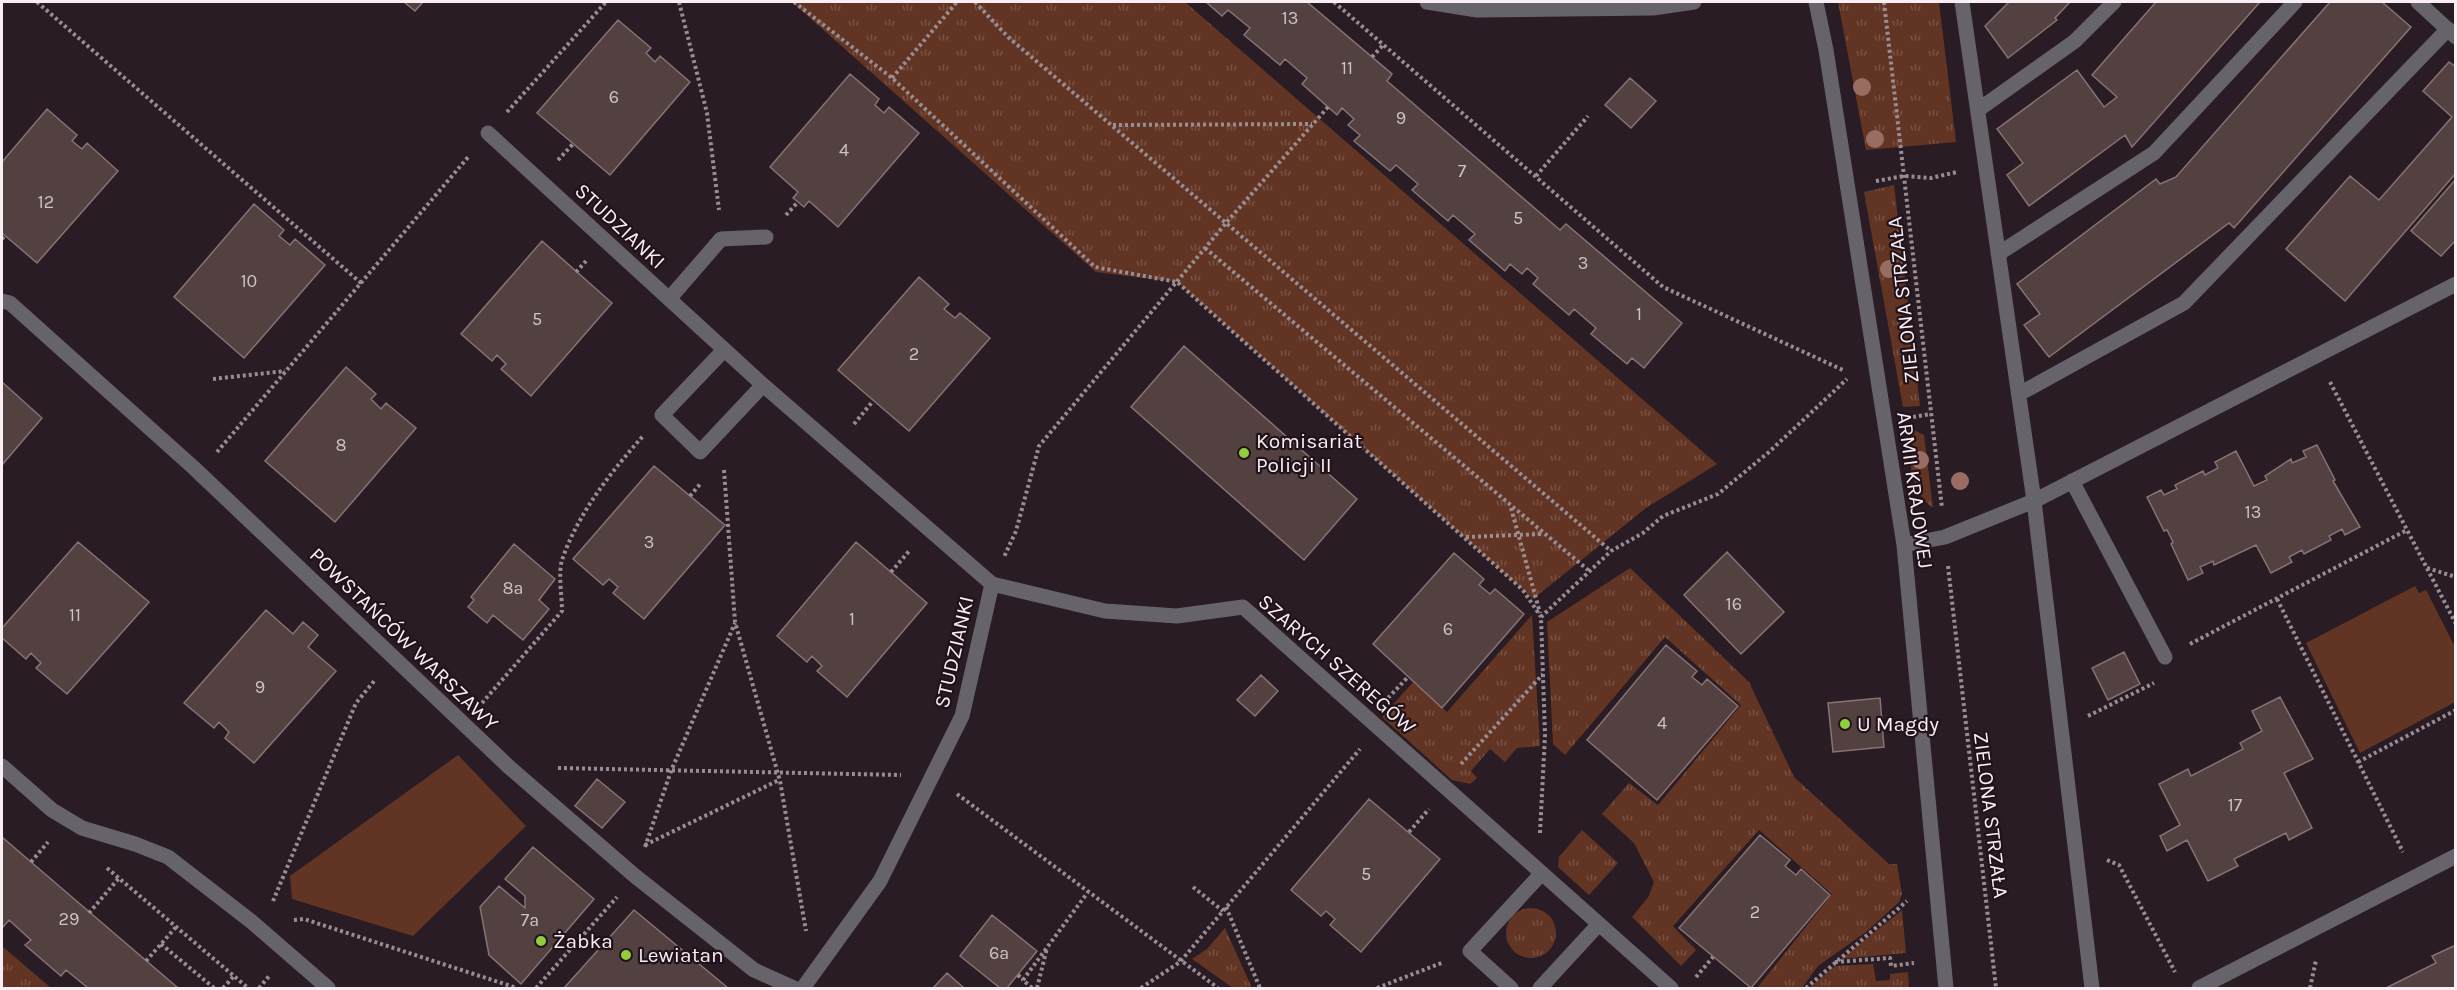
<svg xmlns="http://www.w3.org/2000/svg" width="2457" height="990" viewBox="0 0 2457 990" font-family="Karla,sans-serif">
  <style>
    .grass { fill: url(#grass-tufts) }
    .park { fill: #623423 }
    .building { fill: #534041; stroke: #887274; stroke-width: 1.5 }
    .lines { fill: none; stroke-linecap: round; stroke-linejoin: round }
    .path { stroke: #998d93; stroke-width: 4; stroke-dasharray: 3 3; stroke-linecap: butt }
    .service { stroke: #67636a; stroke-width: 15 }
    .minor { stroke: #67636a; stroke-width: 15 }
    .tree { fill: #996d62 }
    .poi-dot { fill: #92cd3e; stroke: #21131b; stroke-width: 2 }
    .labels { text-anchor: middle; stroke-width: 4.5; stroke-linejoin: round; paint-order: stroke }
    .number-label { font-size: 18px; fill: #cfc2c6 }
    .street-label { font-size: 21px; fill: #f8eef3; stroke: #21131b }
    .poi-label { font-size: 21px; fill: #f8eef3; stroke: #21131b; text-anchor: start }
  </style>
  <defs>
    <pattern id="grass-tufts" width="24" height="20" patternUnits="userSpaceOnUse" patternTransform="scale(1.5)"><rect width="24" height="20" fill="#623423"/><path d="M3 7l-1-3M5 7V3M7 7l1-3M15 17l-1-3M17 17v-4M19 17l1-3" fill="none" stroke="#795243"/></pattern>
  </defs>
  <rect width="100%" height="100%" fill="#2a1c24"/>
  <!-- grass -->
  <path class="grass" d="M792 2H1185L1717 464 1646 508 1533 599 1177 282 1096 272Z
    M1838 2H1939L1956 142 1866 150Z
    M1894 185 1920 406 1903 407 1864 192Z
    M1906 426 1924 435 1933 508C1908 491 1910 453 1906 426Z
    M1630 568 1749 682 1794 777 1889 864H1897L1902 894 1899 902 1866 932 1818 966 1802 988H1757L1832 894 1759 830 1673 926 1696 950 1681 966 1632 917 1649 896 1654 882 1634 843 1602 814 1629 783 1658 805 1741 705 1665 637 1565 755 1553 744 1547 622Z
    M1532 615 1540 746 1517 748 1505 762 1490 749 1471 771 1477 778 1470 784 1452 780 1382 717 1413 682 1447 712Z
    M1582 830 1618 863 1589 895 1558 867 1559 857Z
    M1506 933a25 25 0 1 1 50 0a25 25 0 1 1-50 0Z
    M1902 910 1906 953 1841 959Z
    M1225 928 1252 988H1233L1192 959 1207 949Z
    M2 946 51 988H2Z
    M1873 964 1876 981 1890 980V974L1908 972 1909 988H1809L1835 966Z"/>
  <!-- park -->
  <path class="park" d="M2415 586 2419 593 2426 590 2455 647V702L2360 753 2306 643Z
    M458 755 526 826 413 936 292 899 290 876Z"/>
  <!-- building -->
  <path class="building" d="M404 2H423L415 11Z
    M1206 2H1307L1392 74 1387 81 1560 230 1566 224 1682 323 1644 368 1632 358 1627 364 1591 334 1596 328 1574 309 1569 315 1533 284 1538 278 1527 268 1522 274 1510 264 1505 271 1469 240 1475 234 1453 215 1448 221 1412 190 1418 184 1396 165 1390 171 1354 141 1360 135 1348 125 1354 119 1342 108 1337 115 1302 84 1307 78 1285 59 1280 65 1244 35 1250 28 1228 10 1222 16Z
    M2009 2H2070L2055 18 2057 20 2008 58 1985 26Z
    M2156 2H2260L2132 147 2125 135 2029 206 2007 175 2023 163 1997 129 2077 70 2104 107 2117 97 2092 75Z
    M2330 2H2382L2411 27 2234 228 2229 223 2049 357 2024 325 2040 314 2017 284 2156 179 2160 184 2176 177Z
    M618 20 651 48 646 53 655 62 660 56 690 82 610 175 537 113Z
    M2449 62 2456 67V173L2345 301 2286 249 2350 176 2379 200 2452 117 2423 91Z
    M850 74 879 99 875 105 884 113 889 107 919 133 838 227 809 201 804 207 798 202 793 198 798 192 770 167Z
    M1630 78 1656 101 1631 128 1605 105Z
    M47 109 77 135 72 141 82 149 87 143 118 171 37 263 2 233V162Z
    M2456 179V240L2441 256 2411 231Z
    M254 204 284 230 279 236 290 245 295 239 325 265 244 358 174 297Z
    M542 241 612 303 531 396 501 369 506 364 497 355 492 361 461 334Z
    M919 277 949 304 944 309 955 318 960 313 990 338 909 431 838 370Z
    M1184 346 1357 499 1304 560 1131 407Z
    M346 367 376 394 371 399 381 409 386 403 416 428 335 522 265 461Z
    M2 382 42 418 2 465Z
    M2317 445 2335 480 2333 481 2360 527 2345 535 2342 529 2329 536 2331 540 2304 554 2302 550 2289 557 2292 562 2271 573 2256 545 2214 565 2213 561 2200 567 2203 573 2188 580 2171 544 2173 542 2167 530 2164 531 2147 497 2161 490 2164 495 2177 489 2175 485 2203 471 2205 475 2218 468 2215 462 2236 451 2254 486 2267 480 2265 476 2291 459 2292 463 2306 457 2303 451Z
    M654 466 725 525 644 619 613 593 618 587 609 579 603 585 573 559Z
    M78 542 149 602 67 694 36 668 41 663 31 653 26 659 2 638V628Z
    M856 542 927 603 847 697 817 671 822 666 812 656 807 662 777 636Z
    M514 544 555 579 539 600 549 609 523 640 493 615 487 623 468 607 474 600 471 597Z
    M1727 552 1784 612 1741 654 1684 595Z
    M1454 553 1484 579 1479 585 1490 594 1495 589 1524 614 1442 708 1373 644Z
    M266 610 293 634 303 622 318 635 308 647 336 671 254 763 225 738 229 732 219 722 214 728 184 703Z
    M1666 645 1697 671 1692 677 1702 685 1707 679 1738 706 1657 800 1587 740Z
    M2124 652 2140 684 2108 700 2092 668Z
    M1261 675 1278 691 1255 716 1237 700Z
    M2280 697 2313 759 2284 773 2312 828 2289 840 2286 833 2234 859 2238 866 2208 881 2187 840 2167 851 2160 836 2180 825 2159 784 2188 769 2191 776 2243 749 2240 743 2262 731 2252 711Z
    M1880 698 1884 747 1833 752 1828 703Z
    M597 779 625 802 602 828 575 806Z
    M1369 799 1440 859 1361 952 1330 925 1335 919 1326 911 1321 916 1291 890Z
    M1760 835 1790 860 1785 866 1796 875 1801 869 1830 895 1751 988 1679 928Z
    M2 837 31 862 178 988H88L66 970 61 976 25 945 31 940 9 920 3 927 2 925Z
    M533 847 594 899 521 984 489 955 480 907 499 886 525 908V896L505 879Z
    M634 910 728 988H564Z
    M992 915 1037 951 1007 988H1000L960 956Z
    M2456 945V988H2386L2436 963 2432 956Z
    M947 973 964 988H933Z"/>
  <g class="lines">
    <!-- path -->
    <path class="path" d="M37 2 361 283
      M679 2 707 113 719 210
      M794 2 892 78 1095 267 1177 282 1523 590 1541 617
      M975 2 1008 37 1226 223 1039 446 1016 531 1004 557
      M1334 2 1663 287 1845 371
      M1884 2 1942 508
      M1372 57 1384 44
      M892 78 957 2
      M1328 107 1226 223 1611 551
      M507 112 606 2
      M1113 125 1312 124
      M558 160 573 144
      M1536 176 1588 116
      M1876 181 1904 176 1931 178 1957 172
      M786 215 798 202
      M2 239 5 235
      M1205 248 1588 570
      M576 272 586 261
      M213 379 285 371
      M2330 382 2456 624
      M1913 417 1931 414
      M854 424 873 401
      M217 452 469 156
      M724 470 735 622 780 781 806 931
      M690 496 701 483
      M1511 508 1540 613
      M1466 537 1542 534
      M1948 566 1996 988
      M2427 568 2456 577
      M891 572 910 550
      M2277 599 2403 852
      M2190 644 2407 530
      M1388 698 1408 677
      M482 703 562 611C562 596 558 574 562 560 578 513 611 472 643 436
      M2088 716 2154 683
      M2358 762 2456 710
      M1461 764 1543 674
      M558 768 901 775
      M957 794 1218 988
      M1409 832 1429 809
      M1540 833 1545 735 1541 617 1611 551 1643 533 1663 516 1718 494 1769 452 1847 379
      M645 845 779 780
      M645 847 671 771 735 623
      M2107 860 2119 865 2175 972
      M31 862 48 842
      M107 868 248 988
      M1193 887 1223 911
      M273 901 356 703 375 680
      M1226 907 1260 988
      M89 913 119 878
      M294 920 304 919 517 988
      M161 944 214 988
      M146 961 176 927
      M1835 962 1890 958 1891 966 1914 963
      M1018 975 1023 980
      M1696 977 1713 957
      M223 988 234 976
      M259 988 270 975
      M536 988 617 897
      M1032 988 1023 980 1088 892
      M1037 988 1047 948
      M1141 988 1180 962 1360 749
      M1377 988 1444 962
      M1806 988 1907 901
      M2310 988 2316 960"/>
    <!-- service -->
    <path class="service" d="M1962 2 2034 501
      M2418 2 2456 37
      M1978 110 2075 41 2114 2
      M1998 254 2154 153 2295 2
      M669 299 721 239 766 237
      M2019 394 2184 303 2448 29
      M992 584 1105 611 1177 616 1243 607 1345 698"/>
    <!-- minor -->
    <path class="minor" d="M1427 2 1477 10 1653 8 1694 2
      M1816 2 1826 50 1904 545 1946 988
      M488 133 763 385 992 584 962 716 880 881 803 988
      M2 301 10 303 194 468 509 767 635 876 754 970 794 988
      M724 350 662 415 700 452 763 385
      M2072 481 2165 657
      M2034 501 2092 988
      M1904 545 1945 537 2034 501 2456 284
      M1345 698 1671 988
      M2 766 52 810 82 828 135 844 168 857 252 922 328 988
      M1511 988 1470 951 1542 873
      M1540 988 1599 924
      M2199 988 2456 856"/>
  </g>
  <!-- trees -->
  <g class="tree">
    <circle cx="1862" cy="87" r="9"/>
    <circle cx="1875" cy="139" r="9"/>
    <circle cx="1889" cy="269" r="9"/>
    <circle cx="1920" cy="460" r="9"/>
    <circle cx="1960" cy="481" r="9"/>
  </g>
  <!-- markers -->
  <g class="poi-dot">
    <circle cx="1244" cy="453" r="6"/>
    <circle cx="1845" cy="724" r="6"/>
    <circle cx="541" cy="941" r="6"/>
    <circle cx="626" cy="955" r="6"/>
  </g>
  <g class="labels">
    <!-- number labels -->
    <g class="number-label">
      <text x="1290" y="24">13</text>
      <text x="1347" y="74">11</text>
      <text x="614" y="103">6</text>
      <text x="1401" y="124">9</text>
      <text x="844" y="156">4</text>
      <text x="1462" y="177">7</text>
      <text x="46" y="208">12</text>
      <text x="1518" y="224">5</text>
      <text x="1583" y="269">3</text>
      <text x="249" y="287">10</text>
      <text x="1639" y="320">1</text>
      <text x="537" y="325">5</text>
      <text x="914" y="360">2</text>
      <text x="341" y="451">8</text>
      <text x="2253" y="518">13</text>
      <text x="649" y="548">3</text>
      <text x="513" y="594">8a</text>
      <text x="1734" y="610">16</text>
      <text x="75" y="621">11</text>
      <text x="852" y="625">1</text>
      <text x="1448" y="635">6</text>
      <text x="260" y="693">9</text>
      <text x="1662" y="729">4</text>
      <text x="2235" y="811">17</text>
      <text x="1366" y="880">5</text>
      <text x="1755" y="918">2</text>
      <text x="69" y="925">29</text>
      <text x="530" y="926">7a</text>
      <text x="999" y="959">6a</text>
    </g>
    <!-- street labels -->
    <g class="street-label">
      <text transform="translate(620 226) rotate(43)" y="7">STUDZIANKI</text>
      <text transform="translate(1903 300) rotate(-96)" y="7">ZIELONA STRZAŁA</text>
      <text transform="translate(1915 490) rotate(82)" y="7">ARMII KRAJOWEJ</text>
      <text transform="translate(404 639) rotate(44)" y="7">POWSTAŃCÓW WARSZAWY</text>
      <text transform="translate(954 652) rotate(-77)" y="7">STUDZIANKI</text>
      <text transform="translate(1337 664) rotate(41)" y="7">SZARYCH SZEREGÓW</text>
      <text transform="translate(1991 815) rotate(83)" y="7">ZIELONA STRZAŁA</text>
    </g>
    <!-- poi labels -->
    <g class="poi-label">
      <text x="1256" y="448">Komisariat<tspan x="1256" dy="24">Policji II</tspan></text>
      <text x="1857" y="731">U Magdy</text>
      <text x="553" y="948">Żabka</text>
      <text x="638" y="962">Lewiatan</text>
    </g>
  </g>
  <!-- border -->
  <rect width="2457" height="990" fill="none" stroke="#f8eef3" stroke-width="6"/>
</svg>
